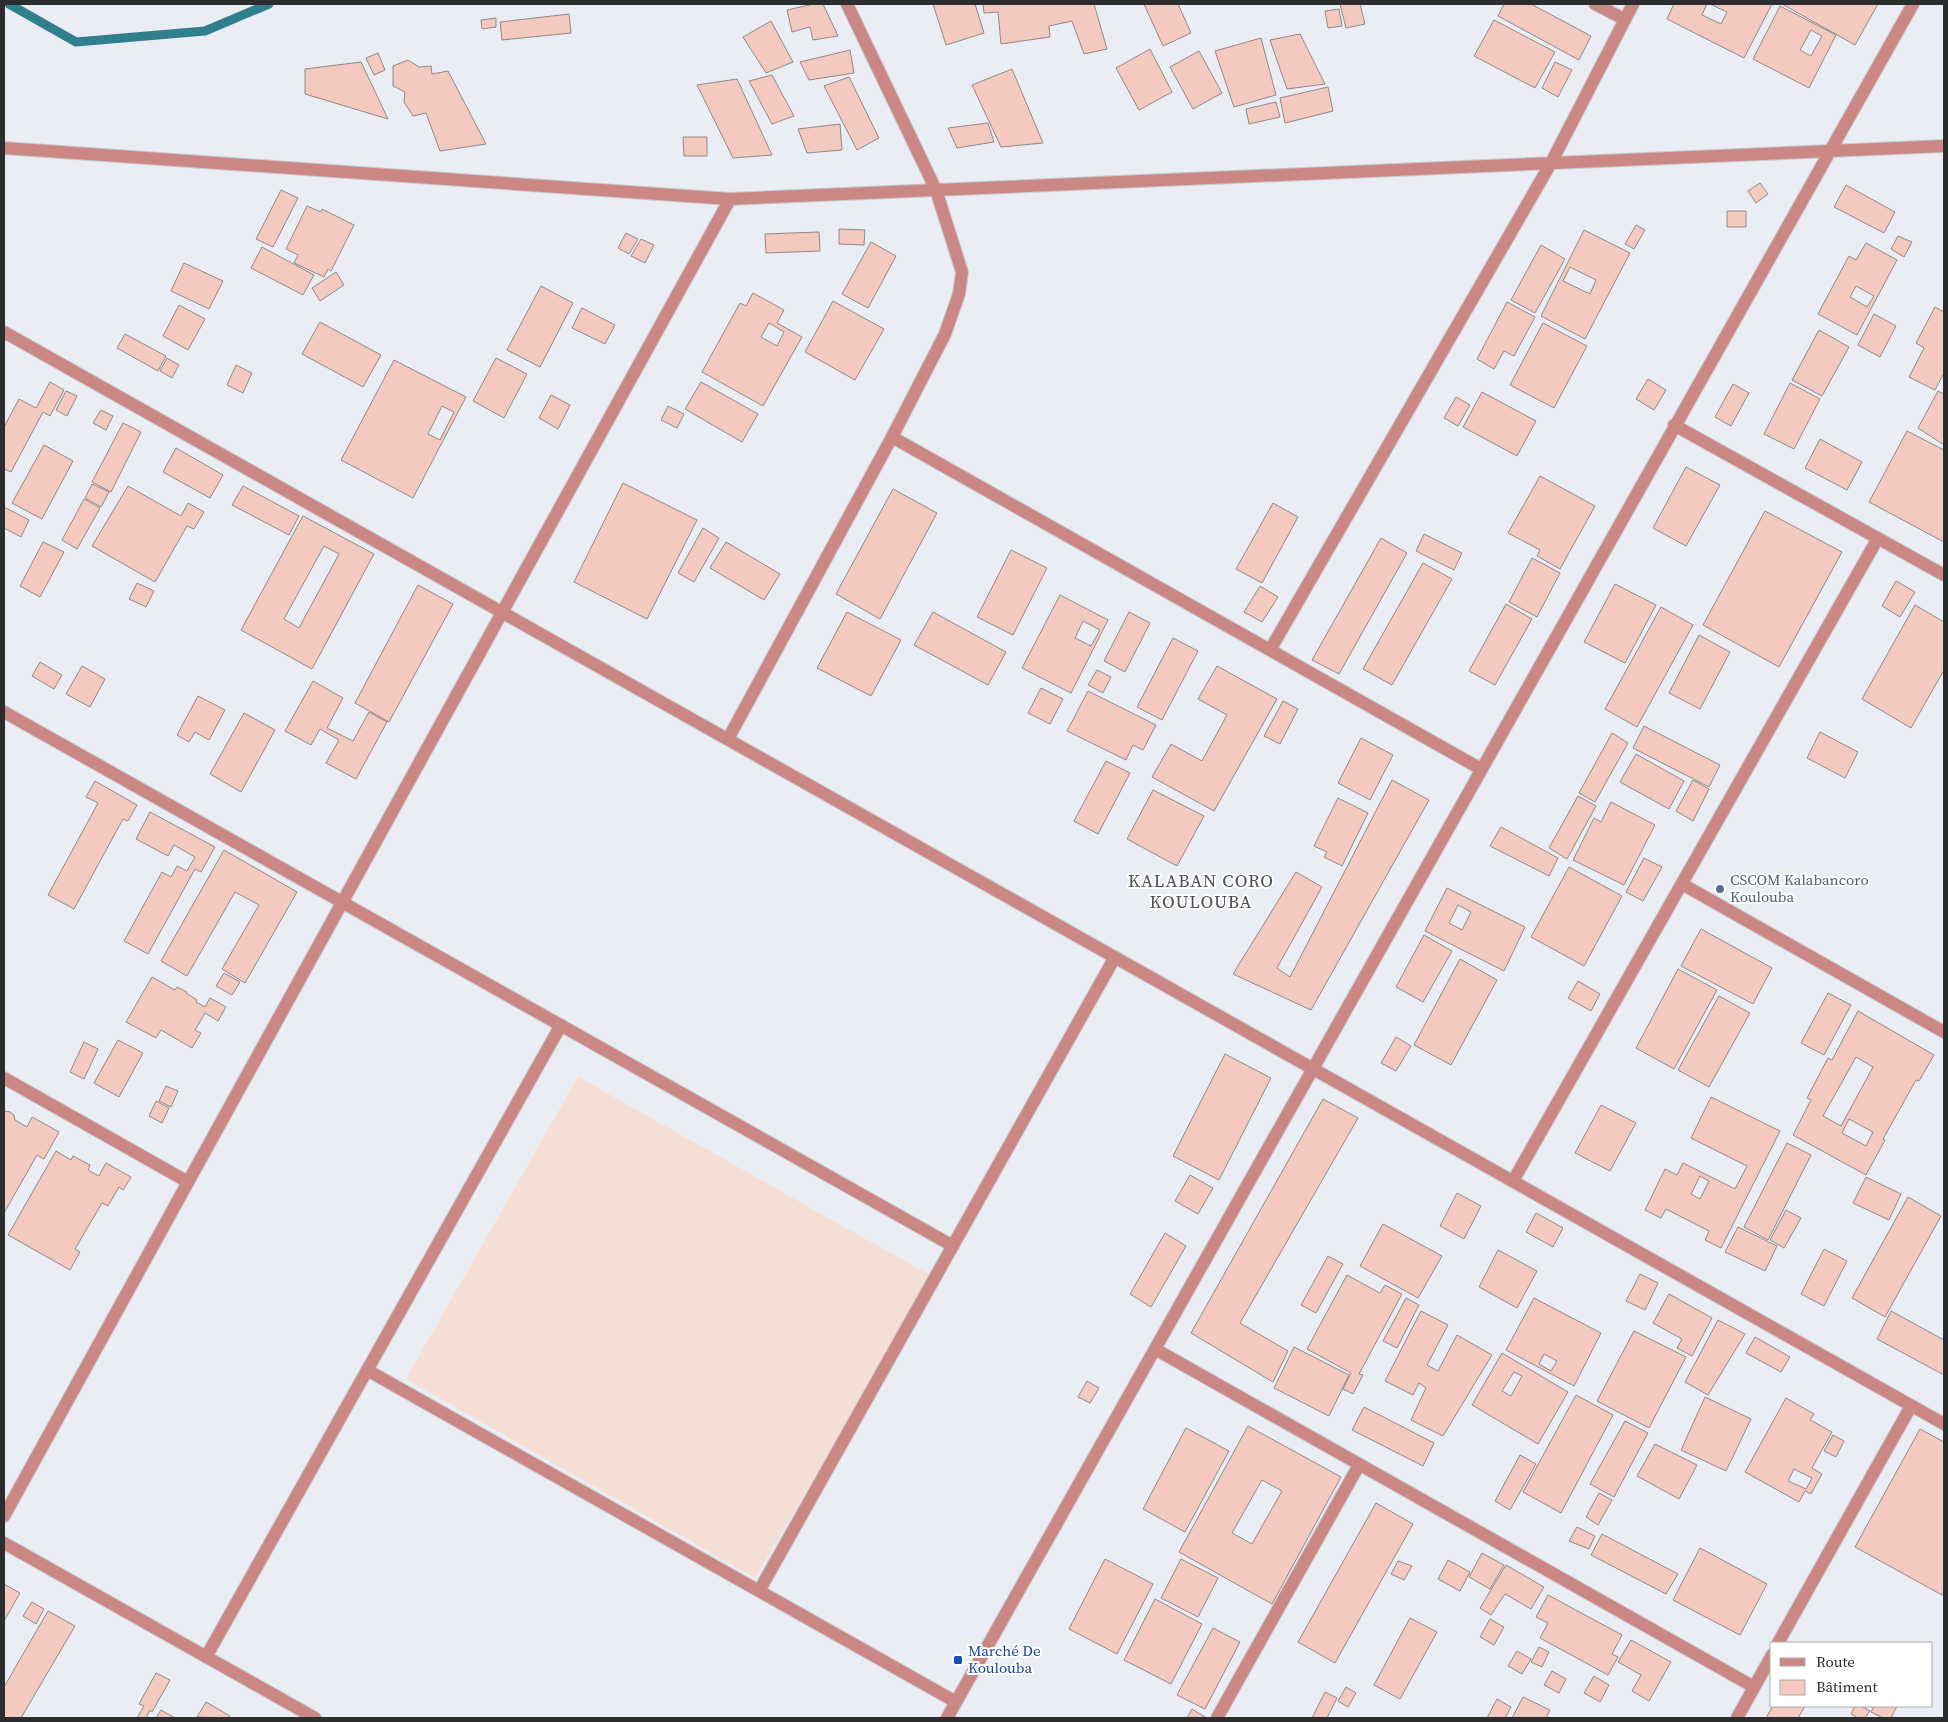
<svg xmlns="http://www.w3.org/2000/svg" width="1948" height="1722" viewBox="0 0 1948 1722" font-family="'Source Serif 4',serif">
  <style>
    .commercial { fill: #f5ded3 }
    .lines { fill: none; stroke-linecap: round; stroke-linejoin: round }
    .stream { stroke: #2f7f8d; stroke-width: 9 }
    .building { fill: #f4c9c0; stroke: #908886; fill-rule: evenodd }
    .minor-casing { stroke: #c9cad1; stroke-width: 14 }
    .minor { stroke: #cb8784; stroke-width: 12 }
    .service-dot { fill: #5c6f8a; stroke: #fff; stroke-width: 2 }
    .transit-dot { fill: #1a4fb4; stroke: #fff; stroke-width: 2 }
    .labels { text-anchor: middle; stroke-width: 4; stroke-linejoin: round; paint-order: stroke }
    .service-label { font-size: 15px; fill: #4e5e75; stroke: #fff; text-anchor: start }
    .transit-label { font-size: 15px; fill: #164399; stroke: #fff; text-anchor: start }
    .quarter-label { font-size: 18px; letter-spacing: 1px; fill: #4c4e54; stroke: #fff }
  </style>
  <rect width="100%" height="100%" fill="#ebedf4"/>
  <!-- commercial -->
  <path class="commercial" d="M578 1077 933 1277 755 1578 406 1379Z"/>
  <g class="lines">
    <!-- stream -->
    <path class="stream" d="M9 4 76 42 205 31 269 4"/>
  </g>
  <!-- building -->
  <path class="building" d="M814 4H823L838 36 813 40 810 27 792 32 787 10Z
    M933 4H975L984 33 946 45Z
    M983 4H1094L1107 49 1084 54 1072 21 1049 26 1050 37 1001 44 998 12 984 13Z
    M1144 4H1178L1191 33 1163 46Z
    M1340 4H1360L1365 24 1346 28Z
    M1504 4H1531L1591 36 1579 60 1498 16Z
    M1674 4H1707L1702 15 1721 24 1727 12 1710 4H1772L1744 58 1667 19Z
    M1782 4H1878L1855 45Z
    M1780 6 1836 35 1809 88 1753 59ZM1811 30 1822 36 1811 56 1800 50Z
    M1339 9 1342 26 1328 28 1325 11Z
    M569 14 571 33 502 40 500 22Z
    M496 18V27L482 29 481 20Z
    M1494 20 1555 52 1535 88 1474 56Z
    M771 21 793 62 766 73 743 37Z
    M1300 34 1325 84 1287 89 1270 40Z
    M1261 38 1276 95 1234 107 1215 51Z
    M1150 49 1172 92 1139 110 1116 68Z
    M850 50 854 73 809 80 800 62Z
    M1199 51 1222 93 1193 109 1170 67Z
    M378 53 385 70 374 75 366 58Z
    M408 60 419 67 431 66 432 74 448 71 486 144 440 151 426 113 413 116 404 102 405 92 393 86V66Z
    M361 62 388 119 305 94V69Z
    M1555 62 1572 70 1558 97 1542 88Z
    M1012 69 1043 143 1001 147 972 85Z
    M772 75 794 116 772 124 749 81Z
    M849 77 879 138 857 150 824 86Z
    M737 79 772 155 733 158 697 85Z
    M1328 87 1333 111 1285 123 1280 98Z
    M1276 102 1280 117 1249 124 1246 109Z
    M988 123 994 142 957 148 948 128Z
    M840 124 842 150 807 153 798 129Z
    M683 137H707V156H684Z
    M1760 183 1768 194 1756 203 1748 191Z
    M1846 185 1895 212 1884 233 1834 207Z
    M281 190 298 198 273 247 256 239Z
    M307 206 321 212 322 209 354 225 331 271 328 269 324 277 294 263 298 255 286 249Z
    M1727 211H1746V227H1727Z
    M1636 225 1645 230 1634 249 1625 244Z
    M839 229 865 230 864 245 839 244Z
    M1584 230 1630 253 1585 339 1541 316ZM1570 267 1596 280 1590 294 1563 281Z
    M819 232 820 251 766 253 765 234Z
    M626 233 638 239 629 254 618 248Z
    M1898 236 1912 242 1904 257 1891 249Z
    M641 239 654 245 645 263 631 256Z
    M871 242 896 256 868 308 842 294Z
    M1866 243 1897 260 1857 335 1818 314 1849 256 1856 260ZM1856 286 1874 296 1867 307 1850 297Z
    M1541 245 1565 259 1535 313 1511 300Z
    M262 247 314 275 303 295 251 268Z
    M184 263 223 281 209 309 171 291Z
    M336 272 344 285 320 301 312 288Z
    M541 286 573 303 540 367 507 350Z
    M753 293 784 310 777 323 802 337 763 406 702 372 740 303 746 306ZM769 323 784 332 777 346 761 337Z
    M833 301 884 329 855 380 805 352Z
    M1507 302 1535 317 1514 356 1504 351 1494 369 1477 359Z
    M179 305 205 319 188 350 163 336Z
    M1935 307 1944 312V373L1935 390 1909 377 1924 348 1916 343Z
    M582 308 615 325 605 344 572 328Z
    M1874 314 1896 326 1880 357 1858 345Z
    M320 322 381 355 363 387 302 354Z
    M1543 323 1587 346 1554 408 1510 385Z
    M1819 330 1849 347 1822 396 1792 380Z
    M125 334 166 356 158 371 117 348Z
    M167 358 179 365 172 378 160 371Z
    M496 358 527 374 504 418 473 401Z
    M394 360 466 397 413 498 341 460ZM442 406 454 412 440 440 428 434Z
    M236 365 252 373 243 393 227 385Z
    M1648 379 1666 390 1654 410 1636 399Z
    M50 382 64 390 50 416 43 412 11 472 4 469V427L19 399 36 408Z
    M701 382 758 414 742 442 685 409Z
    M1790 383 1820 399 1794 449 1764 434Z
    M1733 384 1749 393 1731 426 1715 417Z
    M66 391 77 396 67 416 56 410Z
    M1938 391 1944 394V445L1918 428Z
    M1482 392 1536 421 1517 456 1463 427Z
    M551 395 570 405 558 429 539 418Z
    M1456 397 1470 405 1458 426 1444 418Z
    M668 406 684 414 677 428 661 420Z
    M101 410 113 416 106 430 93 423Z
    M123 423 141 432 111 492 92 482Z
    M1907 431 1944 450V542L1869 502Z
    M1820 439 1862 462 1847 490 1805 468Z
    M44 445 73 461 42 519 12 503Z
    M176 448 223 475 210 498 163 472Z
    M1686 467 1720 485 1686 546 1653 528Z
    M1540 476 1595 506 1560 569 1537 556 1540 550 1508 533Z
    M623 483 697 520 647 619 574 582Z
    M92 484 109 492 101 507 85 498Z
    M128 486 181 516 188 503 204 512 194 529 187 526 155 582 92 546Z
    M243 486 299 516 289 535 232 505Z
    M893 489 937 513 880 619 836 594Z
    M84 499 100 508 77 549 62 540Z
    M1273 503 1298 517 1262 583 1236 569Z
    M4 507 29 520 21 537 4 528Z
    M1765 511 1842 552 1779 667 1703 625Z
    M303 516 374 554 312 669 241 630ZM324 546 339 554 299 628 284 619Z
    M703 528 719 538 694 582 678 573Z
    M1424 534 1462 553 1454 570 1416 551Z
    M1381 538 1407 553 1339 674 1312 660Z
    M43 542 64 552 40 597 20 586Z
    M726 542 780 574 764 600 710 568Z
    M1011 550 1047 568 1013 635 977 617Z
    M1532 558 1560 573 1537 617 1509 602Z
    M1423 563 1452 579 1392 685 1363 669Z
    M1896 581 1915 592 1900 617 1882 606Z
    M137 583 154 591 146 607 129 599Z
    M1615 584 1656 605 1625 663 1584 642Z
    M418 585 453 604 389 722 355 703Z
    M1260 586 1278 597 1262 622 1244 612Z
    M1060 595 1108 620 1071 693 1022 668ZM1083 621 1100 630 1091 646 1075 638Z
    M1506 604 1532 619 1495 685 1469 671Z
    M1915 605 1944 622V670L1911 728 1862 699Z
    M1661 607 1693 625 1637 727 1605 709Z
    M847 612 901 640 871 696 817 668Z
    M933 612 1006 652 988 685 914 645Z
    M1129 612 1150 623 1125 672 1104 661Z
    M1699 635 1730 652 1700 709 1669 693Z
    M1173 638 1198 651 1162 720 1137 707Z
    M40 662 62 675 54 689 32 676Z
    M82 666 105 679 90 707 66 694Z
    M1217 666 1277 699 1214 811 1152 777 1171 744 1202 761 1227 715 1198 699Z
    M1097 670 1111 677 1103 693 1088 685Z
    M313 681 343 698 327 728 353 741 369 712 387 722 356 779 326 763 339 740 320 729 311 745 285 731Z
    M1041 688 1063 699 1050 724 1028 713Z
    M1088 691 1156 725 1143 750 1133 745 1126 760 1067 731Z
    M198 696 225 710 209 740 195 732 189 742 177 735Z
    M1283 701 1298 709 1280 744 1264 736Z
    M244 713 275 730 241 792 210 774Z
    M1644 726 1720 765 1709 787 1633 748Z
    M1820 732 1858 752 1845 778 1807 758Z
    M1612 733 1628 743 1595 802 1579 793Z
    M1361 738 1393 755 1370 800 1338 783Z
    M1636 754 1684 781 1669 809 1620 782Z
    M1106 761 1130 773 1098 834 1074 821Z
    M1392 780 1429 800 1311 1010 1233 974 1296 872 1322 887 1277 968 1290 977Z
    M1693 780 1709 789 1693 821 1676 811Z
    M95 781 137 805 128 821 123 819 74 909 48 895 98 803 86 797Z
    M1153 790 1204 816 1177 866 1127 839Z
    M1578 796 1596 806 1567 859 1549 848Z
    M1338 798 1368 813 1342 866 1324 857 1327 852 1314 846Z
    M1611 802 1655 825 1624 885 1573 860 1594 818 1601 822Z
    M150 812 215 847 201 872 195 869 148 954 124 941 162 872 171 877 177 866 187 871 195 857 174 845 168 856 136 839Z
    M1501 827 1558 858 1549 876 1490 846Z
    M224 850 297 892 245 983 222 969 259 905 235 892 187 976 161 961Z
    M1644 858 1662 867 1643 901 1626 892Z
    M1569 867 1622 896 1584 966 1531 937Z
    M1447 888 1525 927 1504 971 1425 931ZM1458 905 1471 912 1462 930 1449 923Z
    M1701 929 1772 968 1753 1004 1681 966Z
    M1424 935 1452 951 1423 1002 1396 987Z
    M1460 959 1497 980 1451 1065 1414 1045Z
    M1678 969 1717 990 1674 1069 1636 1048Z
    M224 973 240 982 232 995 216 986Z
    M152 977 175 990 177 987 187 992 186 993 197 1000 196 1002 205 1007 210 998 226 1007 218 1021 205 1013 195 1030 201 1033 192 1048 161 1030 156 1038 126 1022Z
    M1578 981 1600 994 1591 1011 1568 998Z
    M1828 993 1851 1005 1824 1055 1801 1043Z
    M1719 996 1750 1013 1709 1087 1678 1070Z
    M1858 1011 1934 1055 1919 1081 1916 1080 1883 1139 1885 1140 1866 1175 1793 1135 1811 1100 1807 1098 1828 1058 1832 1060ZM1856 1057 1873 1067 1841 1126 1823 1116ZM1849 1119 1873 1132 1866 1146 1842 1133Z
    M1396 1037 1411 1046 1396 1071 1381 1063Z
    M118 1040 143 1053 119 1097 94 1083Z
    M84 1042 98 1049 84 1079 70 1072Z
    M1225 1054 1271 1078 1219 1180 1173 1156Z
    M166 1086 178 1091 171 1107 159 1101Z
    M1711 1097 1780 1131 1721 1248 1705 1240 1709 1231 1666 1209 1661 1218 1645 1210 1665 1169 1677 1175 1683 1163 1735 1189 1747 1166 1691 1138ZM1700 1176 1709 1181 1700 1199 1691 1194Z
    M1323 1099 1358 1118 1240 1323 1288 1351 1273 1382 1191 1333Z
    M156 1101 169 1108 162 1123 149 1116Z
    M1601 1105 1636 1123 1610 1171 1575 1153Z
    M4 1111 10 1112 14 1115 15 1120 27 1127 32 1117 59 1132 44 1159 37 1155 4 1213Z
    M1787 1143 1811 1155 1768 1240 1744 1227Z
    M56 1151 71 1160 73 1156 90 1165 88 1170 99 1176 106 1163 131 1177 123 1190 119 1187 108 1206 102 1203 75 1249 80 1252 70 1270 8 1235Z
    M1190 1175 1213 1188 1198 1214 1175 1201Z
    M1866 1177 1901 1194 1889 1220 1853 1203Z
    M1457 1193 1481 1206 1464 1239 1440 1226Z
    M1908 1197 1941 1216 1885 1317 1852 1298Z
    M1786 1210 1801 1218 1784 1248 1770 1240Z
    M1536 1213 1563 1228 1553 1247 1526 1232Z
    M1383 1224 1442 1256 1418 1298 1360 1266Z
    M1738 1227 1777 1246 1765 1271 1725 1252Z
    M1165 1233 1186 1246 1151 1307 1130 1294Z
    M1824 1249 1847 1261 1824 1306 1801 1294Z
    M1498 1250 1537 1271 1517 1308 1479 1287Z
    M1328 1256 1343 1264 1316 1313 1301 1305Z
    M1640 1274 1658 1283 1645 1310 1626 1301Z
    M1347 1275 1380 1293 1385 1285 1402 1294 1359 1374 1363 1375 1353 1394 1343 1389 1351 1373 1307 1349Z
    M1669 1294 1712 1318 1692 1356 1677 1348 1682 1339 1653 1323Z
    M1406 1298 1419 1305 1397 1348 1383 1341Z
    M1534 1298 1601 1333 1574 1386 1506 1350ZM1544 1354 1557 1361 1551 1371 1539 1364Z
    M1421 1311 1448 1325 1427 1365 1438 1371 1457 1335 1492 1355 1443 1436 1411 1420 1426 1388 1419 1383 1413 1395 1385 1381Z
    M1891 1311 1944 1340V1375L1877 1339Z
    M1718 1320 1745 1334 1708 1395 1685 1382Z
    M1634 1331 1686 1357 1649 1428 1597 1401Z
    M1755 1337 1790 1357 1781 1372 1746 1353Z
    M1294 1347 1349 1375 1329 1416 1274 1388Z
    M1502 1353 1568 1392 1538 1444 1472 1405ZM1514 1372 1522 1376 1511 1396 1502 1391Z
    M1087 1381 1099 1388 1090 1403 1078 1397Z
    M1576 1395 1613 1415 1561 1513 1523 1492Z
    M1705 1397 1751 1419 1726 1471 1681 1450Z
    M1786 1398 1814 1414 1810 1420 1832 1432 1812 1468 1822 1474 1811 1494 1805 1491 1799 1502 1745 1472ZM1794 1469 1812 1478 1806 1489 1788 1481Z
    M1364 1407 1434 1443 1423 1466 1352 1430Z
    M1625 1421 1648 1433 1614 1497 1590 1484Z
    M1248 1426 1341 1477 1272 1604 1179 1552ZM1262 1480 1282 1491 1252 1544 1232 1533Z
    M1186 1428 1229 1451 1185 1532 1143 1509Z
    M1920 1429 1944 1442V1591L1942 1595 1855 1547Z
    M1833 1435 1844 1441 1836 1457 1824 1451Z
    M1655 1444 1697 1465 1679 1499 1637 1476Z
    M1520 1455 1536 1464 1510 1510 1495 1501Z
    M1599 1493 1612 1500 1598 1525 1586 1517Z
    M1376 1503 1413 1524 1335 1663 1298 1642Z
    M1577 1527 1595 1536 1589 1549 1569 1541Z
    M1602 1534 1678 1574 1666 1594 1591 1555Z
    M1700 1548 1767 1584 1740 1635 1673 1600Z
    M1482 1553 1504 1565 1490 1589 1469 1577Z
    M1105 1559 1153 1584 1117 1654 1069 1629Z
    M1181 1559 1218 1578 1198 1617 1161 1598Z
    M1448 1560 1470 1572 1460 1591 1438 1579Z
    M1398 1561 1412 1566 1404 1580 1391 1574Z
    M1506 1565 1544 1587 1531 1609 1505 1594 1491 1615 1480 1608Z
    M4 1584 20 1593 4 1621Z
    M1548 1595 1622 1635 1612 1654 1618 1657 1608 1675 1540 1638 1548 1623 1536 1617Z
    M1155 1599 1202 1624 1171 1684 1124 1660Z
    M32 1602 44 1609 36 1624 23 1616Z
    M48 1611 75 1626 21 1718H4V1687Z
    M1410 1618 1437 1632 1400 1699 1374 1685Z
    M1490 1619 1504 1627 1494 1645 1480 1637Z
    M1213 1628 1240 1642 1205 1709 1177 1695Z
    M1631 1640 1671 1662 1649 1701 1632 1691 1641 1675 1618 1662Z
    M1539 1647 1549 1652 1542 1667 1531 1662Z
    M1517 1651 1531 1659 1522 1674 1508 1666Z
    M1552 1671 1566 1679 1559 1693 1544 1685Z
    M156 1673 170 1680 152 1712 150 1710 146 1718H137L144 1706 139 1704Z
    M1594 1676 1609 1685 1600 1702 1584 1693Z
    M1346 1687 1356 1693 1348 1707 1338 1701Z
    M1325 1692 1337 1698 1327 1718H1312Z
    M1523 1697 1550 1710 1546 1718H1512Z
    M1497 1699 1511 1707 1505 1718H1487Z
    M206 1702 230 1716 229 1718 197 1717Z
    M1773 1706H1805L1798 1718H1766Z
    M1855 1706H1861L1870 1711 1865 1718H1858L1851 1714Z
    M1874 1706H1897L1891 1718H1883L1871 1712Z
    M1192 1709 1205 1717V1718H1187Z
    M161 1710 175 1718H156Z"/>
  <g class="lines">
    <defs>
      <path id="minor" d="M1595 4 1624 19
        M4 148 730 199 1944 146
        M4 332 1944 1424
        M1674 425 1944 575
        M892 437 1481 769
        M1270 650 1551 163 1633 4
        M4 712 953 1246
        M728 739 892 437 945 334 959 294 962 272 936 190 847 4
        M1682 884 1944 1032
        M4 1078 188 1182
        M1513 1181 1878 538
        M1155 1349 1754 1687
        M367 1370 956 1702
        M4 1516 730 199
        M4 1543 315 1718
        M759 1591 1115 957
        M1778 1643 1911 1406
        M206 1657 561 1025
        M947 1718 1913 4
        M1217 1718 1359 1465
        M1737 1718 1772 1655"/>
    </defs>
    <!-- minor casing -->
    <use href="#minor" class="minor-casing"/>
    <!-- minor -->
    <use href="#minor" class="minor"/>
  </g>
  <!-- markers -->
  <circle class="service-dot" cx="1720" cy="889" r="5"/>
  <rect class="transit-dot" x="953" y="1655" width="10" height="10" rx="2.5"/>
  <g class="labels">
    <!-- service labels -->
    <g class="service-label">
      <text x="1730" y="885">CSCOM Kalabancoro<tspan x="1730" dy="17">Koulouba</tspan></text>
    </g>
    <!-- transit labels -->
    <g class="transit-label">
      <text x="968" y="1656">Marché De<tspan x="968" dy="17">Koulouba</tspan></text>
    </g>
    <!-- quarter labels -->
    <g class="quarter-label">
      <text x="1201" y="887">KALABAN CORO<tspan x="1201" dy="21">KOULOUBA</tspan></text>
    </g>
  </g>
  <!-- border -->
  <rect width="1948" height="1722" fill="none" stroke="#2c2d2f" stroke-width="10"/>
  <!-- legend -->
  <rect x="1770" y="1642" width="162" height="65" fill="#ffffff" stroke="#ababac"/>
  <rect x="1780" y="1658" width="25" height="8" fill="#cb8784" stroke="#ababac"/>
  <text x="1816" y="1667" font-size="15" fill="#2c2d2f">Route</text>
  <rect x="1780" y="1680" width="25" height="15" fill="#f4c9c0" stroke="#ababac"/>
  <text x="1816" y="1692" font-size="15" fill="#2c2d2f">Bâtiment</text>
</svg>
